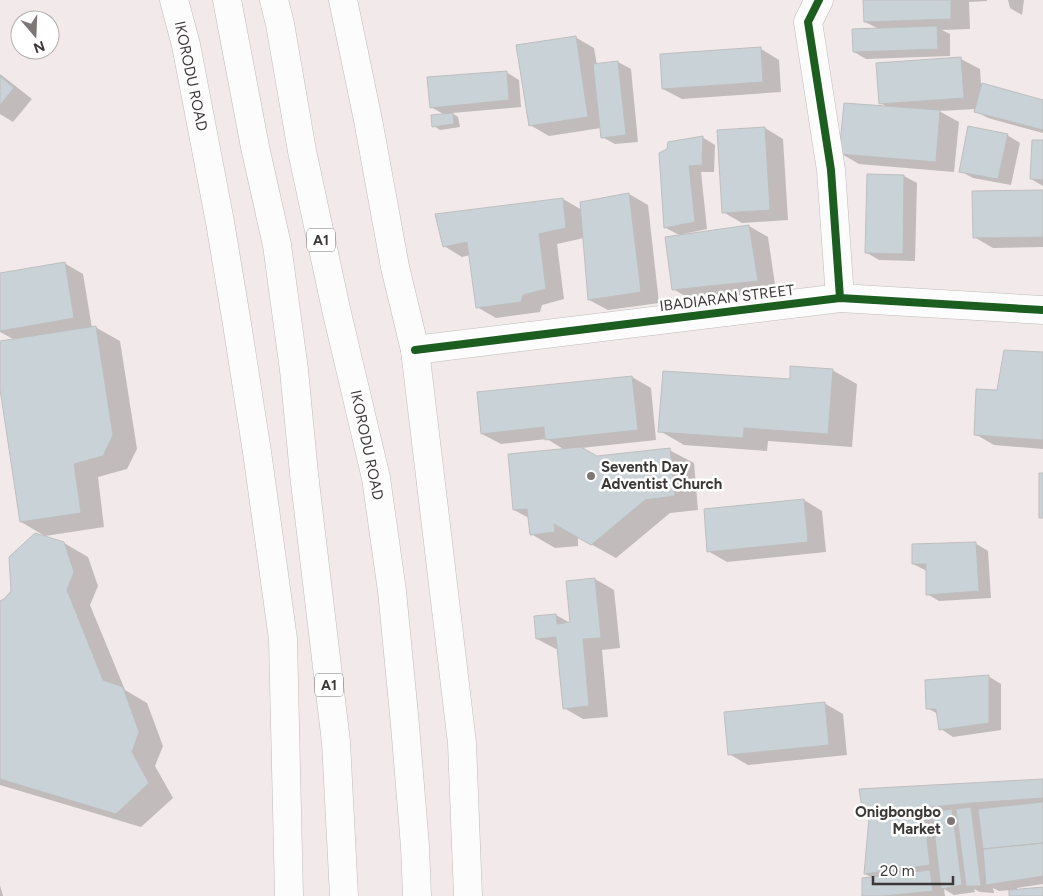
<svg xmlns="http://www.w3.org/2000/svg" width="1043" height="896" viewBox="0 0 1043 896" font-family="Figtree,sans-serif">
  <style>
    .shadow { fill: #0003 }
    .building { fill: #c9d2d7; stroke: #bfbebf }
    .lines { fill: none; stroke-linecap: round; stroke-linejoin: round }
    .minor-casing { stroke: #bfbaba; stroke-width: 29 }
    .major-casing { stroke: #bfbaba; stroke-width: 29 }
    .highway-casing { stroke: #bfbaba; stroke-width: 29 }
    .minor { stroke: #fdfcfc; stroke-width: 28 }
    .major { stroke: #fdfcfc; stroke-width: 28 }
    .highway { stroke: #fdfcfc; stroke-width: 28 }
    .cycleway-casing { stroke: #fff; stroke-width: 11 }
    .cycleway { stroke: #1b5e20; stroke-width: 8 }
    .poi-dot { fill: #7c7676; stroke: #fff; stroke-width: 2 }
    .labels { text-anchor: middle; stroke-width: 5; stroke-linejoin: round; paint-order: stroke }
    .shield { fill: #fff; stroke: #777474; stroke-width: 1 }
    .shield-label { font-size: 14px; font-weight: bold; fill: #3d3838 }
    .street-label { font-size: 15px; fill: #3d3838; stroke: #fff }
    .poi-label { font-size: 15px; font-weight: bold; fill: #3d3838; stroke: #fff; text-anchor: start }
  </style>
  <rect width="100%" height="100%" fill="#f2eaea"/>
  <!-- shadow -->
  <path class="shadow" d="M864 0H987V1L969 2 970 29 942 30 950 34V56L866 59 854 52 879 29 865 22Z
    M1008 0H1024L1022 15 1010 8Z
    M575 37 594 48 597 65 618 62 631 69 638 142 615 144 602 137 601 128 549 136 530 125Z
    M761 49 779 60 781 92 682 99 663 89Z
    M961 59 980 69 981 84 1043 101V133L988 118 975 111 976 109 939 111 959 122 954 172 859 164 840 153 888 107 880 103Z
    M506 72 519 80 521 107 452 113 458 117 460 127 440 130 434 126 445 115 431 107Z
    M0 74 32 99 13 122 0 114Z
    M765 128 783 139 788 220 742 223 723 212Z
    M1007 135 1020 143 1011 185 973 178 960 171Z
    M702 137 715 145 714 172H701L707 229 683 234V236L749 226 768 237 776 291 692 300 673 289 681 236 666 228 660 154Z
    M1043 141V186L1031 179Z
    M868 175 904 176 917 183 915 261 879 260 867 253Z
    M1043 191V247L993 248 974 237Z
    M629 194 648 205 659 303 608 310 589 300 584 238 557 244 564 299 542 305 540 312 496 318 477 307 470 255 462 257 444 246 563 199 582 210Z
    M64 263 83 274 92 328 95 327 120 341 137 449 127 469 98 477 104 527 45 536 21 522 0 381V342L15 340 0 332V274Z
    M1043 354V449L994 445 975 434 998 391Z
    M832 370 857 384 852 447 768 441 767 451 684 445 660 431 791 380Z
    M632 377 651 388 656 440 581 448 597 457 669 450 694 463 698 510 670 513 616 558 578 537V546L555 548 531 534 529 518 514 510 565 450 547 439 501 444 482 434 478 393Z
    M804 500 822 511 826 552 727 562 708 551Z
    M64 543 88 557 98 586 90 605 125 690 147 703 163 746 155 766 173 798 141 827 0 785V602L5 600Z
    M975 543 988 551 991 598 939 601 927 594V571L913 564Z
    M595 579 614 590 620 648 602 650 608 717 583 719 564 708 558 649H556L537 639 556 615 572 624Z
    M988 676 1001 684V730L953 737 941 729 938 714 927 708Z
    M824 703 843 714 847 755 748 765 729 754Z
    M1043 780V884L1017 888V891L1043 888V896H1011L1010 890 999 891 993 888 994 893 980 892 974 889 975 892 954 895 944 889 945 896H863L873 878 865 874 873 819 864 814Z
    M0 885 3 896H0Z"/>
  <!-- building -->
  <path class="building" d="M863 0H951V19L864 22Z
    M937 26 938 49 853 52 852 29Z
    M576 36 588 117 529 126 516 45Z
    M761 47 763 82 662 89 660 54Z
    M961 57 964 98 879 104 876 63Z
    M618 61 626 135 601 138 593 64Z
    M507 71 509 100 430 108 427 77Z
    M0 76 14 88 0 105Z
    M982 83 1043 100V130L974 112Z
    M844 103 940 110 936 162 839 154Z
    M453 113 454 124 432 127 431 115Z
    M968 126 1008 134 998 179 959 172Z
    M765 127 770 210 722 213 717 130Z
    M703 136 702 165 689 166 695 222 664 228 659 153 667 149 668 142Z
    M1032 140H1043V180L1030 179Z
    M867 174 904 175 903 254 865 253Z
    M1043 190V237L973 238 972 191Z
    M629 193 641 292 588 300 580 202Z
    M563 198 566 228 539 234 546 289 523 295 521 302 476 308 467 242 443 247 435 214Z
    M749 225 758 281 672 290 665 237Z
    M65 262 74 318 0 331V273Z
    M96 326 113 435 103 456 74 464 81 513 20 522 0 389V341Z
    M1004 350 1043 352V440L974 435 976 389 997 390Z
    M790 366 833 369 828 434 744 428 743 438 658 432 663 371 790 379Z
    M632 376 638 430 545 440 544 427 481 434 477 392Z
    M581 447 597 456 670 448 675 496 645 500 591 545 554 524 555 532 530 535 527 509 513 510 508 454Z
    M1039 473H1043V518H1039Z
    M804 499 808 542 707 552 704 509Z
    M35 533 64 542 74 572 67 590 103 680 123 687 139 732 132 752 149 783 116 814 0 779V601L4 599 11 591 9 557Z
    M976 542 979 591 926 595V564H912V544Z
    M595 578 601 638 583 639 589 706 563 709 556 637 536 639 534 616 556 614 557 624 570 622 566 581Z
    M989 675V723L939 730 936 709H926L925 680Z
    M825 702 829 745 728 755 724 712Z
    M1043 779V798L971 803 863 814 859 789Z
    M1043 802V843L983 849 978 809Z
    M971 807 981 886H966L956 809Z
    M952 809 962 885 941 889 932 812Z
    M924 814 930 865 864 874 869 818Z
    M1043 843V876L986 885 983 849Z
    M930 870 933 891 884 896H862V878Z
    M1043 887V896H1009V890Z"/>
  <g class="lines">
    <defs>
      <path id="minor" d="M819 0 808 22 831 170 840 298
        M415 350 840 298 1043 310"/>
      <path id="major" d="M174 0 186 45 220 222 237 324 257 452 283 639 289 896
        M343 0 368 120 395 267 415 350 462 743 468 896"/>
      <path id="highway" d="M227 0 255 147 277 245 294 370 304 474 336 742 344 896
        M274 0 280 24 302 151 336 309 376 478 392 591 405 725 415 846 417 896"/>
    </defs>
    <!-- minor casing -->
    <use href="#minor" class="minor-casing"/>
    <!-- major casing -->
    <use href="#major" class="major-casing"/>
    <!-- highway casing -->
    <use href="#highway" class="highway-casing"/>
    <!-- minor -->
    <use href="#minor" class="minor"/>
    <!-- major -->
    <use href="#major" class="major"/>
    <!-- highway -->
    <use href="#highway" class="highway"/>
    <defs>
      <path id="cycleway" d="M819 0 808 22 831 170 840 298
        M415 350 840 298 1043 310"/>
    </defs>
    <!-- cycleway casing -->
    <use href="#cycleway" class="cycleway-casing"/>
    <!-- cycleway -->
    <use href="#cycleway" class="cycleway"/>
  </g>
  <!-- markers -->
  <g class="poi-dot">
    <circle cx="591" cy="476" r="5"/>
    <circle cx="951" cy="821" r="5"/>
  </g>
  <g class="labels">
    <!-- shield labels -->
    <g class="shield">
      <rect x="307" y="228.5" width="28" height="23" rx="4"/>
      <rect x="315" y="673.5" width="28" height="23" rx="4"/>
    </g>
    <g class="shield-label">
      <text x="321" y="245">A1</text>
      <text x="329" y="690">A1</text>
    </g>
    <!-- street labels -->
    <g class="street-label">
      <text transform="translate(191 76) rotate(78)" y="5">IKORODU ROAD</text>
      <text transform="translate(727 298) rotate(-7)" y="5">IBADIARAN STREET</text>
      <text transform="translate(367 445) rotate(78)" y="5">IKORODU ROAD</text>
    </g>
    <!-- poi labels -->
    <g class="poi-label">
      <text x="601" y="472">Seventh Day<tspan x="601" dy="17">Adventist Church</tspan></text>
      <text x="941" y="817" text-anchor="end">Onigbongbo<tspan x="941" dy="17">Market</tspan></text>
    </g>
  </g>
  <!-- north arrow -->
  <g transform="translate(35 35) rotate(161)"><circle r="24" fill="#ffffff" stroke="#b1afaf"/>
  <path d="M0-4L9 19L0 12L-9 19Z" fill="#7c7676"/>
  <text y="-8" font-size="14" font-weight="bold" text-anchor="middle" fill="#3d3838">N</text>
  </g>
  <!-- scale -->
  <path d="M873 876v8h80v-8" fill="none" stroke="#3d3838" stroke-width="2.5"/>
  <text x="880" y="876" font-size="15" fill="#3d3838" stroke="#ffffff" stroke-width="4" paint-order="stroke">20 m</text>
</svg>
